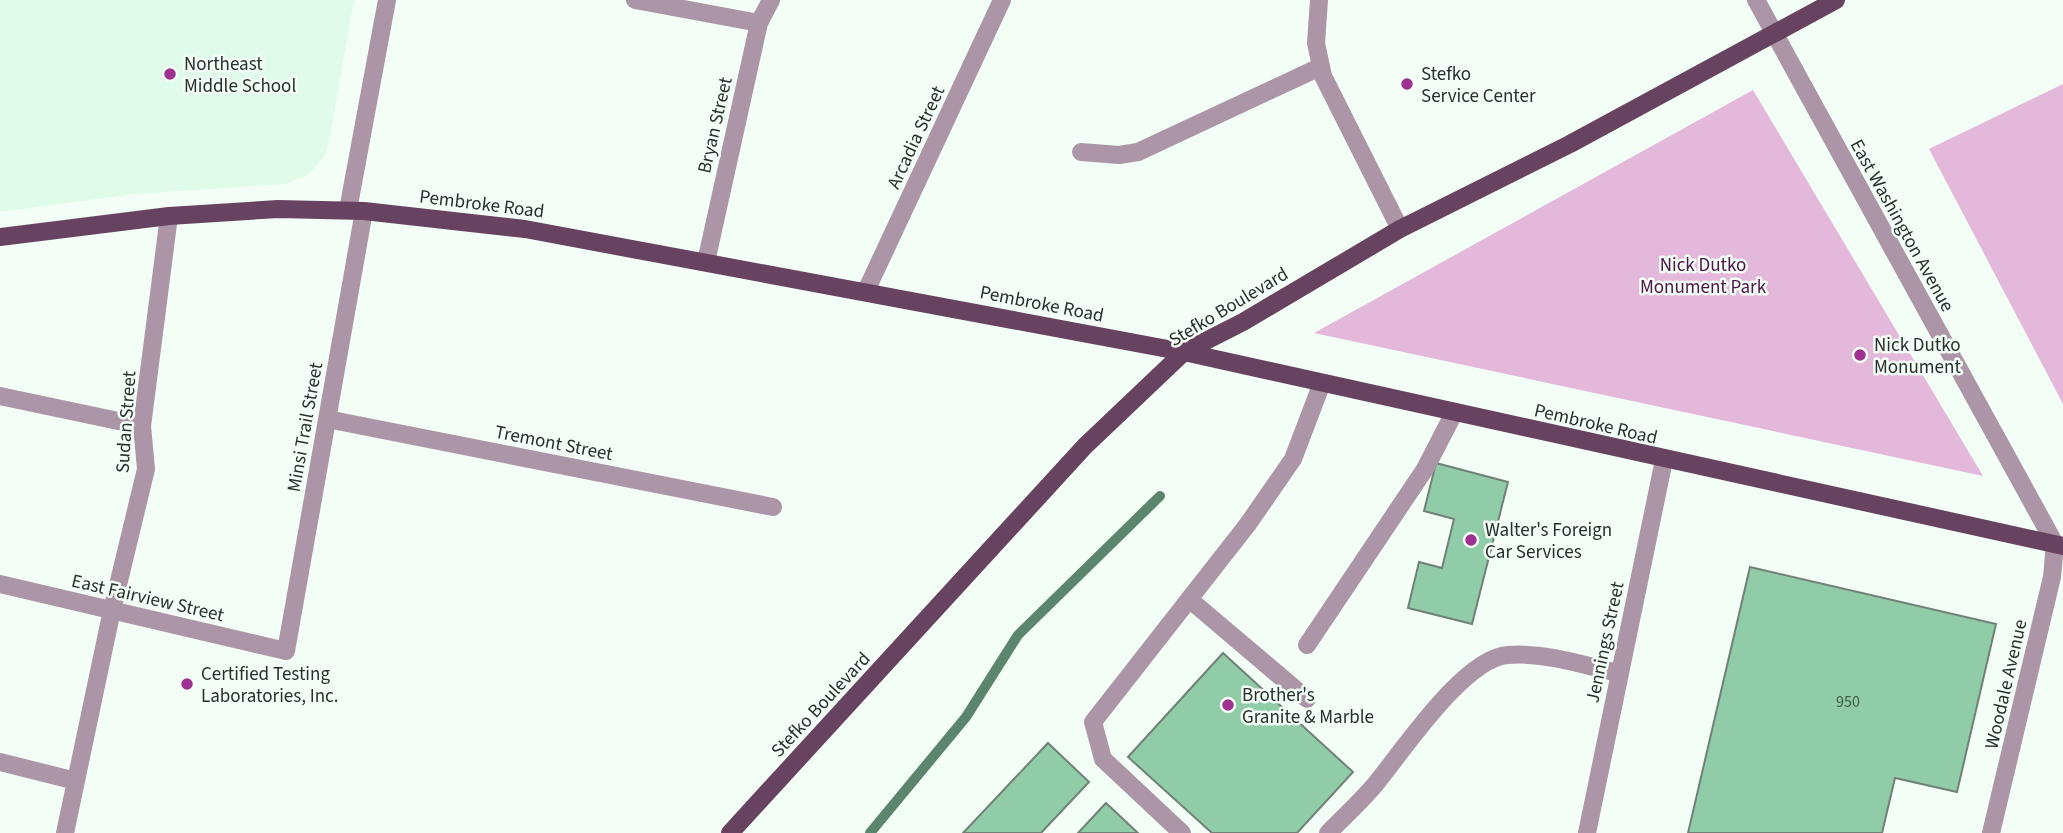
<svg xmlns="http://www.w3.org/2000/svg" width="2063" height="833" viewBox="0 0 2063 833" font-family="'Source Sans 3',sans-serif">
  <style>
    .built { fill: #e0fbea }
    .green { fill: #e4b8db }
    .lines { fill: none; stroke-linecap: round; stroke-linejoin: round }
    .stream { stroke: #5b866d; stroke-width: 10 }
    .building { fill: #90cca8; stroke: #718177; stroke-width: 2 }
    .minor { stroke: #ab95a6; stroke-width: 18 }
    .major { stroke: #684361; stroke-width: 18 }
    .poi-dot { fill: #9f3291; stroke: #f3fef7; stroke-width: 2.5 }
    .labels { text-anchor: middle; stroke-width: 5; stroke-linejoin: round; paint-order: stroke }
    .number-label { font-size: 16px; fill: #43574b }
    .poi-label { font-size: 19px; fill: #29302c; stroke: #f3fef7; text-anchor: start }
    .street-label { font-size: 19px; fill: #29302c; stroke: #f3fef7 }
    .park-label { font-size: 19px; fill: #4e1447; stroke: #f3fef7 }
  </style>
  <rect width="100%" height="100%" fill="#f3fef7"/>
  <!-- built -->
  <path class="built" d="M0 0H354L328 147 324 157 308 175 285 184 134 194 0 212Z"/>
  <!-- green -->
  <path class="green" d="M2063 84V404L1929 149Z
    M1753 90 1983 476 1314 333Z"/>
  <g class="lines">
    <!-- stream -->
    <path class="stream" d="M870 833 966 717 1018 635 1160 496"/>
  </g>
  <!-- building -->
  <path class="building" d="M1436 463 1508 482 1472 624 1408 608 1419 562 1442 568 1454 519 1424 511Z
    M1750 567 1996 624 1957 792 1895 778 1882 833H1688Z
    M1223 653 1353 772 1297 833H1212L1128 757Z
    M1048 743 1089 782 1041 833H963Z
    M1106 803 1138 833H1078Z"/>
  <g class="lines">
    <!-- minor -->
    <path class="minor" d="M635 0 759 23
      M1319 0 1316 43 1323 76 1400 229
      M1756 0 2055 544 2052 577 1991 833
      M1081 152 1119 155 1138 152 1320 67
      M348 210 387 0
      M706 262 759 23 771 0
      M866 291 1002 0
      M0 396 142 426
      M327 419 773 507
      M0 584 286 651 364 211
      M1189 599 1307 699
      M1307 645 1425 469 1454 413
      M0 762 76 781
      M65 833 112 610 146 469 142 426 169 216
      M1182 833 1103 759 1093 722 1248 524 1293 459 1322 383
      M1328 833C1343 818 1359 803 1373 787 1401 754 1463 658 1508 655 1543 652 1584 665 1618 673
      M1587 833 1664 460"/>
    <!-- major -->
    <path class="major" d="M0 237 169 216 278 209 364 211 525 229 1184 352 2063 546
      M730 833 1085 446 1184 352 1243 322 1400 229 1570 144 1836 0"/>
  </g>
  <!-- markers -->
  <g class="poi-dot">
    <circle cx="170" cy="74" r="7"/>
    <circle cx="1407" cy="84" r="7"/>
    <circle cx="1860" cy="355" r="7"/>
    <circle cx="1471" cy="540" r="7"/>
    <circle cx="187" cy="684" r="7"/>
    <circle cx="1228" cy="705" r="7"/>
  </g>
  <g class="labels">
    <!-- number labels -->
    <g class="number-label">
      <text x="1848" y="707">950</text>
    </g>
    <!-- poi labels -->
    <g class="poi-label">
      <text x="184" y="70">Northeast<tspan x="184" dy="22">Middle School</tspan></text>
      <text x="1421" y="80">Stefko<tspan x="1421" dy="22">Service Center</tspan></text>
      <text x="1874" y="351">Nick Dutko<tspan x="1874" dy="22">Monument</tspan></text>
      <text x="1485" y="536">Walter's Foreign<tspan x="1485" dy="22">Car Services</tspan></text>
      <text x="201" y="680">Certified Testing<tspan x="201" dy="22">Laboratories, Inc.</tspan></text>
      <text x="1242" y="701">Brother's<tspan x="1242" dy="22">Granite &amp; Marble</tspan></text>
    </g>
    <!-- street labels -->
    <g class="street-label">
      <text transform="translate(714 125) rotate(-77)" y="7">Bryan Street</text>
      <text transform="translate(915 137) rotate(-65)" y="7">Arcadia Street</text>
      <text transform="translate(482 203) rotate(7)" y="7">Pembroke Road</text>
      <text transform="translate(1903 225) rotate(61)" y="7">East Washington Avenue</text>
      <text transform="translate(1042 303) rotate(11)" y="7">Pembroke Road</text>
      <text transform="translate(1228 306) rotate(-31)" y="7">Stefko Boulevard</text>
      <text transform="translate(125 422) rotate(-86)" y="7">Sudan Street</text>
      <text transform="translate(1596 423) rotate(13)" y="7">Pembroke Road</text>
      <text transform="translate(304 427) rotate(-80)" y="7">Minsi Trail Street</text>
      <text transform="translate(554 442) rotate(11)" y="7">Tremont Street</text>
      <text transform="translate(148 597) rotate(13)" y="7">East Fairview Street</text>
      <text transform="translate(1604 642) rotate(-78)" y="7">Jennings Street</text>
      <text transform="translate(2005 684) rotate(-77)" y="7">Woodale Avenue</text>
      <text transform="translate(820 704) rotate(-47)" y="7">Stefko Boulevard</text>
    </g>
    <!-- park labels -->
    <g class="park-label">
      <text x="1703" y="271">Nick Dutko<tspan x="1703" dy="22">Monument Park</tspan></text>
    </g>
  </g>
</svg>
